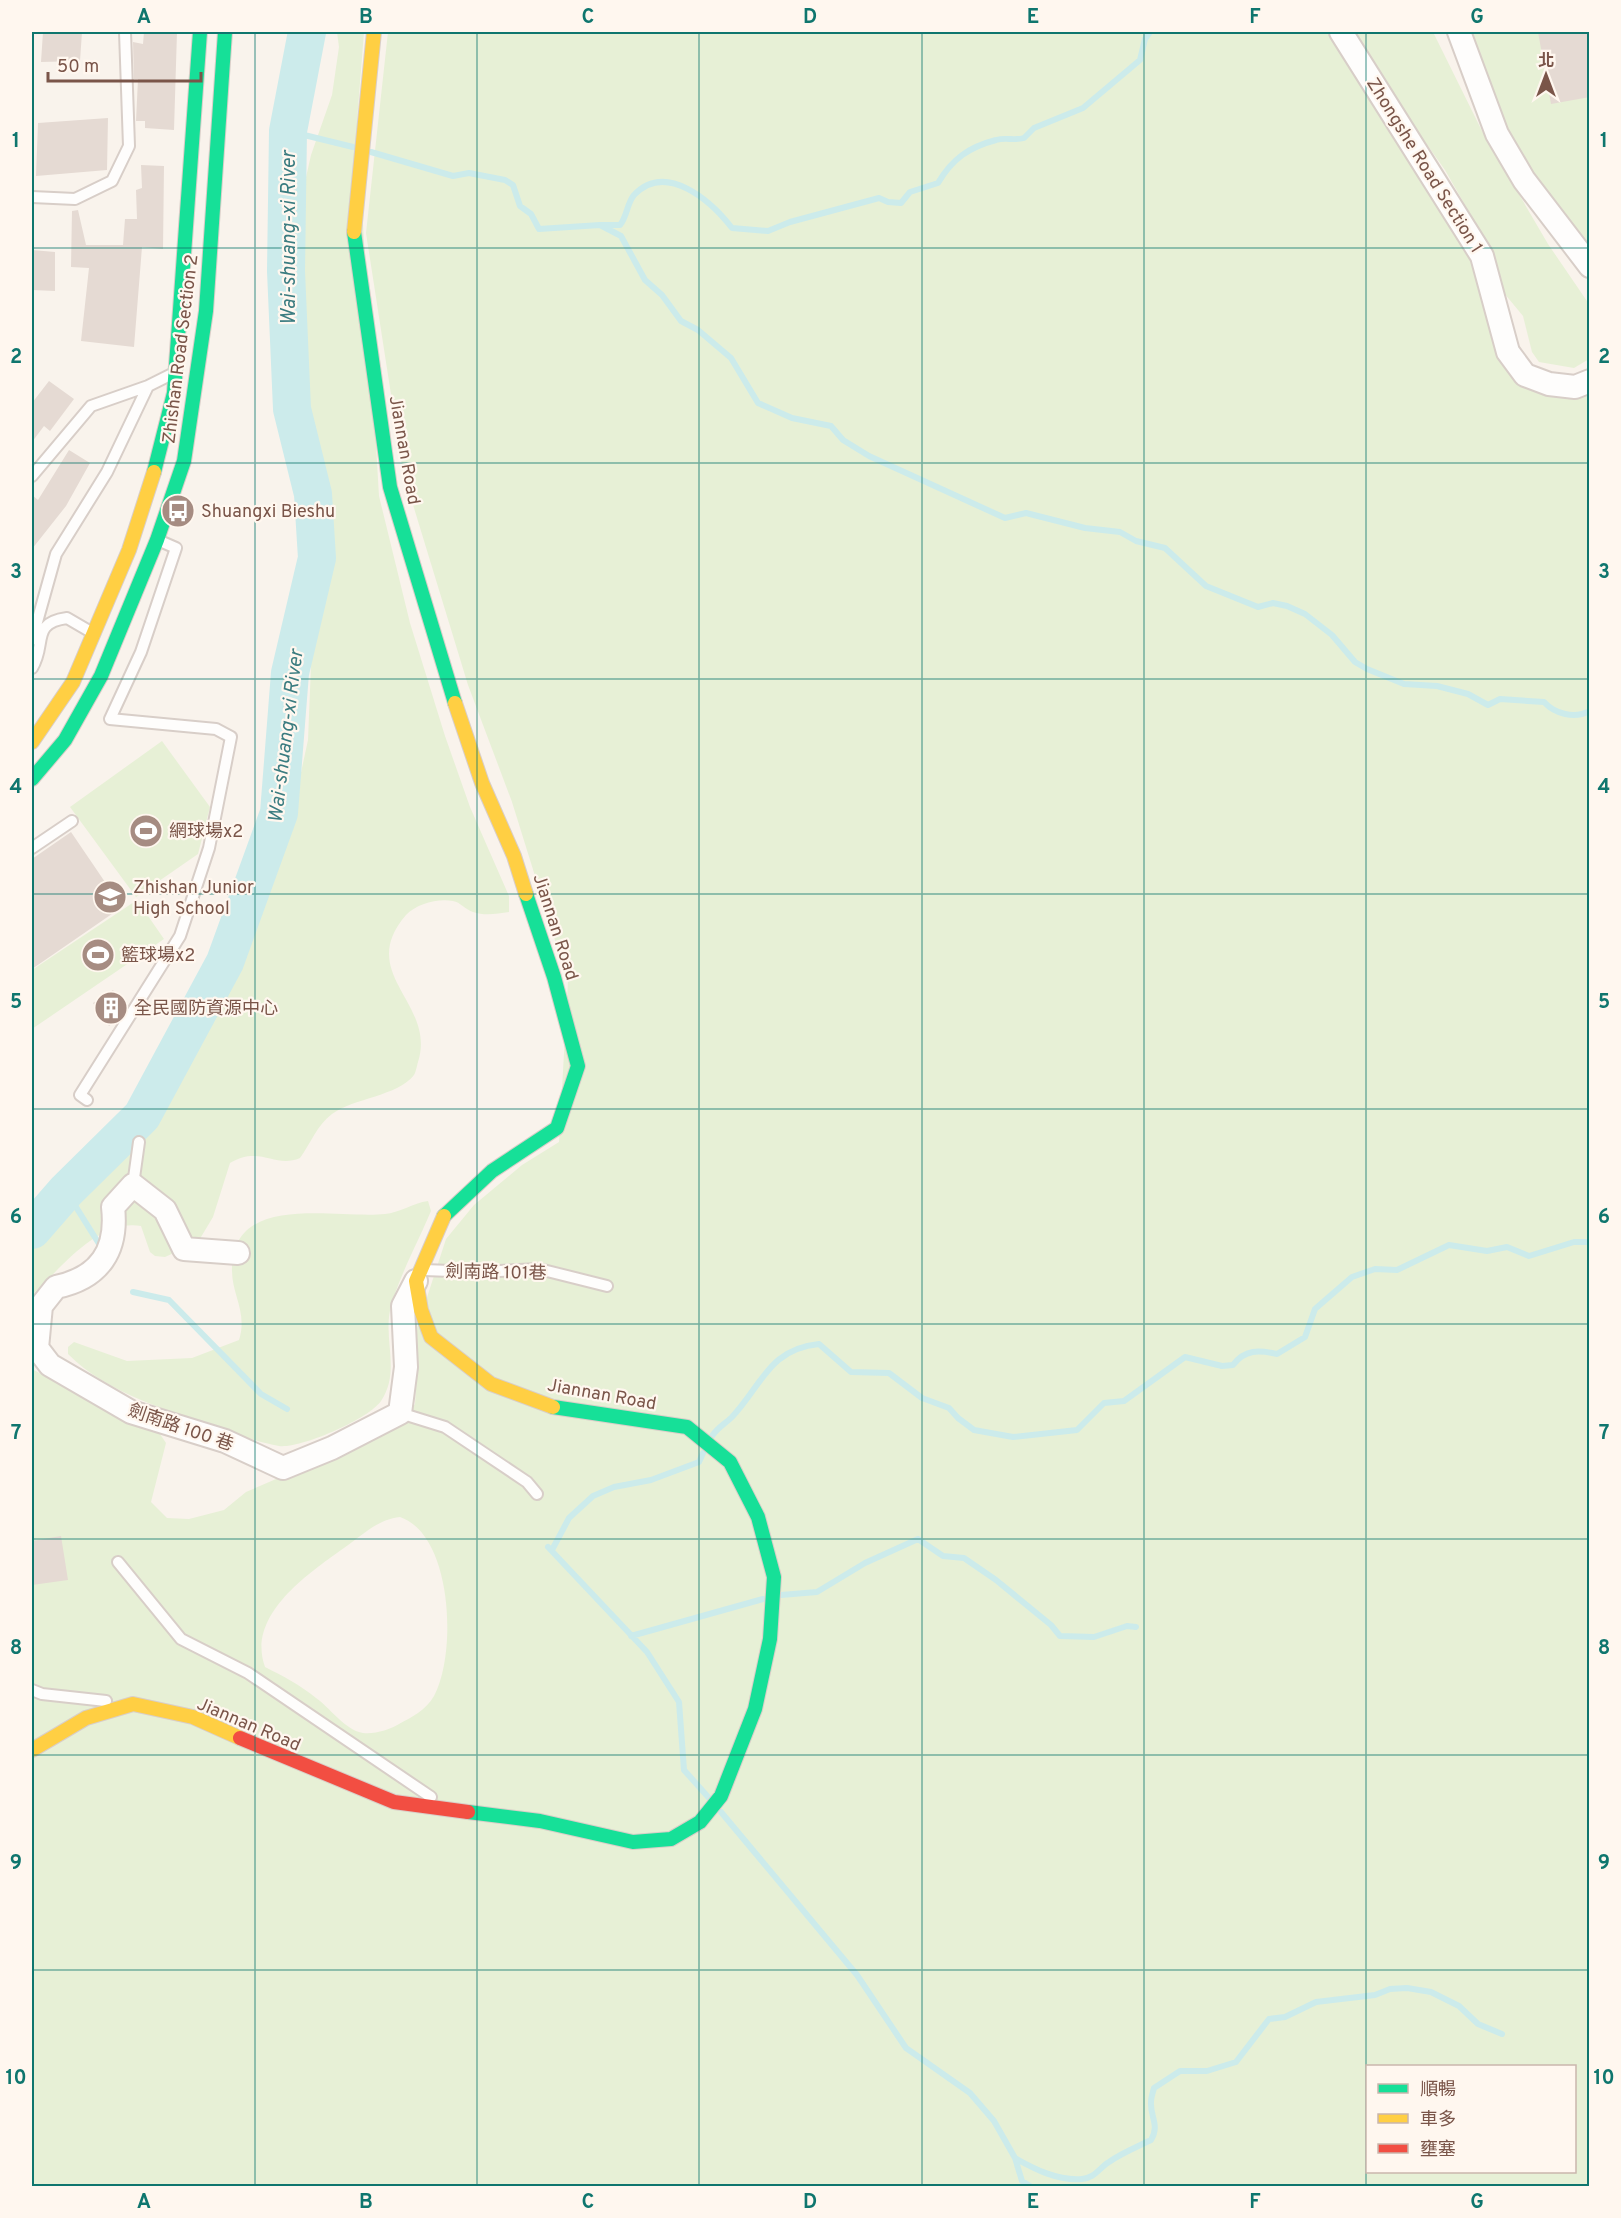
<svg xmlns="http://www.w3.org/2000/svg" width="1621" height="2218" viewBox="0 0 1621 2218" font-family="Overpass,'Noto Sans TC',sans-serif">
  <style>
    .green { fill: #e7f0d6; fill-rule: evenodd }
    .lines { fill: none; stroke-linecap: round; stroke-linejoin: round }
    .stream { stroke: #ccebeb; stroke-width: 6 }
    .river { stroke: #ccebeb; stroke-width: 38 }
    .building { fill: #e5dad3 }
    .lane-casing { stroke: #d8cec8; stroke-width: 14 }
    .street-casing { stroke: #d8cec8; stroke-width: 26 }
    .fast-casing { stroke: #d9cec8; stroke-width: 16 }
    .slow-casing { stroke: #d9cec8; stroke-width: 16 }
    .jam-casing { stroke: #d9cec8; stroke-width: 16 }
    .lane { stroke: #fefdfc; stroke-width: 10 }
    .street { stroke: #fefdfc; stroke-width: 22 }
    .fast { stroke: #16e098; stroke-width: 14 }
    .slow { stroke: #ffcf43; stroke-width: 14 }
    .jam { stroke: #f24e42; stroke-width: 14 }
    .grid { fill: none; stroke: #0f766e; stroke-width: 1.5; stroke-opacity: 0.55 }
    .labels { text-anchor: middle; stroke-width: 4.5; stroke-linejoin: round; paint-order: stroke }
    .street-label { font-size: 18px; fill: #7a5549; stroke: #fff7ef }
    .poi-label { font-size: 18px; fill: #7a5549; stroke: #fff7ef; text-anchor: start }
    .water-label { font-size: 20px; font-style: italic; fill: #3b7c80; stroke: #fff7ef }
    .neatline { fill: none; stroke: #0f766e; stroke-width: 2 }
    .grid-label { font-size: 20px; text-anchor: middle; font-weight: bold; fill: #0f766e }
  </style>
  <rect width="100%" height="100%" fill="#f9f3ec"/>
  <!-- green -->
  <path class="green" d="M337 32H364L357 121 379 496 410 623 445 736 470 807 509 896V912C497 914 484 916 473 912 466 910 460 902 453 901 438 898 416 904 406 915 355 974 437 1003 418 1062 417 1065 416 1072 414 1075 398 1096 354 1098 332 1114 317 1125 311 1143 300 1158 275 1169 260 1145 230 1163L213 1217 198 1242 165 1257 155 1256 150 1252 141 1226C98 1219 61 1268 32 1295V1246L148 1123 186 1063 233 976 291 819 308 740 312 641 324 583 325 511 305 382 300 324V204L311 155 332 95 339 47Z
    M388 32H1327L1417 167 1472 262 1491 322 1498 355 1580 395 1589 394V2186H32V1369L120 1417 158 1431 166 1443 151 1502 167 1518 189 1519 224 1510 246 1492 399 1426 415 1404 418 1359 416 1331 446 1239 474 1205 522 1165 559 1142 568 982 512 802 468 685 403 472 366 233ZM400 1517C453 1535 457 1654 434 1696 426 1710 412 1717 399 1724 389 1730 370 1736 359 1732 343 1727 329 1707 316 1698 300 1685 283 1676 265 1667 246 1615 309 1573 344 1548 363 1535 376 1520 400 1517ZM1368 2066H1574V2172H1368Z
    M1347 32H1433L1482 131 1548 244 1589 304V359L1574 368 1539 362 1532 352 1523 316 1504 293 1494 256 1445 170Z
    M1468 32H1589V249L1545 195 1512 141Z
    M162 741 210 807 198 854 136 897 70 807Z
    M137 900 164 939 32 1029V970Z
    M428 1201 431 1211C420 1238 392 1290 389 1317 386 1346 399 1374 381 1401 369 1419 300 1449 279 1446 260 1443 240 1435 222 1429 172 1412 106 1393 68 1354V1347L74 1342 127 1361 192 1358 239 1340C248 1312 231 1294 232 1268 233 1192 335 1219 385 1214 399 1213 413 1203 428 1201Z"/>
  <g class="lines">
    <!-- stream -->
    <path class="stream" d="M288 131 353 147
      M371 152 453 176 469 173 505 180 513 185 520 206 531 214 539 229 600 225 621 236 645 280 662 295 681 321 698 330 731 358 758 403 792 418 831 426 843 440 869 456 1005 518 1026 513 1085 528 1120 532 1136 541 1165 548 1206 586 1258 607 1273 603 1287 606 1305 614 1332 635 1355 662 1367 669 1404 684 1437 686 1468 694 1488 705 1500 699 1544 702C1555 714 1574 719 1590 711
      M601 225H620C627 217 627 203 634 195 666 161 711 201 732 228L768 231 790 222 879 198 888 202 901 203 910 192 938 183C952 159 969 147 996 140 1006 137 1014 141 1024 138L1034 128 1083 108 1140 60 1145 39 1150 32
      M66 1191 101 1247
      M133 1292 169 1300 261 1394 287 1409
      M712 1436C718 1427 725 1424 732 1417 762 1385 769 1349 819 1344L851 1372 889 1373 922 1398 949 1408 958 1418 974 1430 1013 1437 1077 1430 1104 1403 1124 1401 1185 1357 1222 1366 1233 1365C1245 1349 1259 1350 1277 1354L1305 1337 1315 1309 1352 1277 1375 1269 1397 1270 1449 1245 1487 1251 1507 1247 1529 1256 1574 1242H1590
      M548 1547 647 1652 679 1702 684 1770 709 1798
      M552 1550 569 1518 593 1496 614 1487 651 1480 699 1462 703 1453
      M781 1595 817 1592 865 1563 918 1539 943 1556 964 1558 996 1580 1051 1625 1060 1636 1094 1637 1127 1626 1136 1627
      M631 1636 763 1599
      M721 1812 857 1975 906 2048 970 2093 994 2121 1015 2158 1022 2181 1030 2186
      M1015 2158C1034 2169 1058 2181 1082 2179 1095 2178 1099 2168 1109 2162 1122 2153 1137 2147 1151 2140 1160 2125 1150 2117 1151 2102 1151 2097 1153 2092 1154 2088L1180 2071H1207L1236 2062 1269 2019 1285 2017 1316 2002 1375 1995 1390 1989 1407 1988 1431 1992 1459 2006 1478 2024 1502 2034"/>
    <!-- river -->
    <path class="river" d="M32 1230 66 1191 142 1116 225 962 279 813 290 673 317 558 313 494 292 409 286 271 288 131 307 32"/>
  </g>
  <!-- building -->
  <path class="building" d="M43 32H82L80 61 41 62Z
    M144 32H177L174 130 145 128V121H136L138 79H134L133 42 143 44Z
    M1538 32H1590V97L1551 104Z
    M108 118 107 170 36 176 38 123Z
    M141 165 164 166 163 249 142 247 134 347 81 341 89 268 71 267 72 211 78 210 86 245H123L125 219H137L136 190 142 188Z
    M32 250 55 252V291L32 290Z
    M49 381 74 399 50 431 44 426 32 442V403Z
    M69 450 90 463 66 506 32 549V495L38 500Z
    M71 832 122 907 32 969V859Z
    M113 990 125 1009 118 1020 109 1026 93 1003Z
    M61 1536 68 1580 32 1585V1541Z"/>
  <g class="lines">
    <defs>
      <path id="lane" d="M32 197 75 199 112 181 129 146 125 32
        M32 476 91 406 148 386 172 374
        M32 640 56 554 107 472 148 386
        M32 668C47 644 30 623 67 618L91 632
        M32 848 72 821
        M87 1100 80 1095 180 936 209 848 231 737 216 729 110 719 141 652 176 548 160 541
        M133 1185 139 1142
        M424 1270 478 1272 539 1269 607 1286
        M400 1413 445 1427 527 1482 537 1494
        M118 1562 181 1639 248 1673 431 1797
        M32 1690 42 1694 106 1701"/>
      <path id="street" d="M1341 32 1482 256 1508 352 1525 375 1549 384 1575 387 1590 381
        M1459 32 1497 134 1524 180 1590 266
        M238 1253 184 1249 165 1210 133 1185 113 1207C118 1250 100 1278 56 1287L41 1306 37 1348 50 1365 131 1412 225 1441 283 1468 332 1448 400 1413 406 1367 403 1306 416 1281"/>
      <path id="fast" d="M354 232 390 487 455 703
        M154 472 174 393 200 32
        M32 779 65 740 101 676 157 540 184 461 206 311 225 32
        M444 1216 492 1171 557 1128 578 1066 554 977 526 894
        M468 1812 540 1821 633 1842 671 1839 700 1822 721 1796 755 1709 770 1639 774 1577 758 1517 730 1462 687 1427 553 1407"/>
      <path id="slow" d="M354 232 374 32
        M455 703 482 783 514 856 526 894
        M32 742 73 682 129 550 154 472
        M444 1216 416 1281 421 1310 431 1337 491 1384 553 1407
        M32 1750 86 1718 133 1704 193 1717 240 1738"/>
      <path id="jam" d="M240 1738 394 1802 468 1812"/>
    </defs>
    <!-- lane casing -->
    <use href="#lane" class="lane-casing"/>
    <!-- street casing -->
    <use href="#street" class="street-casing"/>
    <!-- fast casing -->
    <use href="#fast" class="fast-casing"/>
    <!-- slow casing -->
    <use href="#slow" class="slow-casing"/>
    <!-- jam casing -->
    <use href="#jam" class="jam-casing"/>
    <!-- lane -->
    <use href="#lane" class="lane"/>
    <!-- street -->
    <use href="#street" class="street"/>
    <!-- fast -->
    <use href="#fast" class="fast"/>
    <!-- slow -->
    <use href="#slow" class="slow"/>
    <!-- jam -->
    <use href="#jam" class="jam"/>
  </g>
  <!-- grid -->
  <path class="grid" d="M255 32V2186M477 32V2186M699 32V2186M922 32V2186M1144 32V2186M1366 32V2186M32 248H1590M32 463H1590M32 679H1590M32 894H1590M32 1109H1590M32 1324H1590M32 1539H1590M32 1755H1590M32 1970H1590"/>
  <!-- icons -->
  <defs>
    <symbol id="bus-disc" viewBox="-11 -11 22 22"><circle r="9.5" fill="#a68c82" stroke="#fff7ef"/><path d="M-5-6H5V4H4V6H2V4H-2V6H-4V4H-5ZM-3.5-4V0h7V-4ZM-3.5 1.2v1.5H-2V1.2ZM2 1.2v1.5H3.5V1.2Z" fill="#fff"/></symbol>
    <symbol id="stadium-disc" viewBox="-11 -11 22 22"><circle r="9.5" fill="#a68c82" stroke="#fff7ef"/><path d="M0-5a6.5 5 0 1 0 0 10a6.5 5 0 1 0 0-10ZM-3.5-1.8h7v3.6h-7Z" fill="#fff"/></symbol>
    <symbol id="school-disc" viewBox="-11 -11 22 22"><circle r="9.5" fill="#a68c82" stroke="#fff7ef"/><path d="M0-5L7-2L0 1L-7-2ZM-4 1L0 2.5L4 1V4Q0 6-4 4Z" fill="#fff"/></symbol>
    <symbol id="building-disc" viewBox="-11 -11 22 22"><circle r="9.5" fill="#a68c82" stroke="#fff7ef"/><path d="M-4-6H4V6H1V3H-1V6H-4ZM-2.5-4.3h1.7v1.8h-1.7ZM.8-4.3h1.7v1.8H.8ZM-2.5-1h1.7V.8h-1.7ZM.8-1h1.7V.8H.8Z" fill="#fff"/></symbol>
  </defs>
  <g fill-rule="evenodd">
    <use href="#bus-disc" x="159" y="492" width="38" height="38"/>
    <use href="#stadium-disc" x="127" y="812" width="38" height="38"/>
    <use href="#school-disc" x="91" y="878" width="38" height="38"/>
    <use href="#stadium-disc" x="79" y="936" width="38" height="38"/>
    <use href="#building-disc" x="92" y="989" width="38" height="38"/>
  </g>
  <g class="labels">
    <!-- street labels -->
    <g class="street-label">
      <text transform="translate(1425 165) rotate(58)" y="6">Zhongshe Road Section 1</text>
      <text transform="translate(180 349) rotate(-83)" y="6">Zhishan Road Section 2</text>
      <text transform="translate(405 450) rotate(80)" y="6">Jiannan Road</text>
      <text transform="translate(556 927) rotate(72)" y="6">Jiannan Road</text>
      <text transform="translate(496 1272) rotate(1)" y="6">劍南路 101巷</text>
      <text transform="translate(602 1394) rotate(10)" y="6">Jiannan Road</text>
      <text transform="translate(181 1427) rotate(19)" y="6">劍南路 100 巷</text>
      <text transform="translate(249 1724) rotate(23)" y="6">Jiannan Road</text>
    </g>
    <!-- poi labels -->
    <g class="poi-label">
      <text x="201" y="517">Shuangxi Bieshu</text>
      <text x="169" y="837">網球場x2</text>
      <text x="133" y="893">Zhishan Junior<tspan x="133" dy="21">High School</tspan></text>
      <text x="121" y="961">籃球場x2</text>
      <text x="134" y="1014">全民國防資源中心</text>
    </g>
    <!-- water labels -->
    <g class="water-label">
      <text transform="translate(288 238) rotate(-90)" y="7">Wai-shuang-xi River</text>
      <text transform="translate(285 736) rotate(-83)" y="7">Wai-shuang-xi River</text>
    </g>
  </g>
  <!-- border -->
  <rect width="1621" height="2218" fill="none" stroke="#fff7ef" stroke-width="66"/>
  <!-- legend -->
  <rect x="1366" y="2065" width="210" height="108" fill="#fff7ef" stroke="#cab6ad" stroke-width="1.5"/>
  <rect x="1378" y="2084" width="30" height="9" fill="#16e098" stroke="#cab6ad" stroke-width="1.5"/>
  <text x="1420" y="2095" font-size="18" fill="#7a5549">順暢</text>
  <rect x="1378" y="2114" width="30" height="9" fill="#ffcf43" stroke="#cab6ad" stroke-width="1.5"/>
  <text x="1420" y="2125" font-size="18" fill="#7a5549">車多</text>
  <rect x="1378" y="2144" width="30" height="9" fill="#f24e42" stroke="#cab6ad" stroke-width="1.5"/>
  <text x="1420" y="2155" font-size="18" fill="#7a5549">壅塞</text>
  <!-- north arrow -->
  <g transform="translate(1546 75)" stroke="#fff7ef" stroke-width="4.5" paint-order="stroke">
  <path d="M0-4.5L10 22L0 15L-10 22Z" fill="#7a5549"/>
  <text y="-9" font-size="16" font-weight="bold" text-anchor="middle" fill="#7a5549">北</text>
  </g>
  <!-- scale -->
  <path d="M48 72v9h153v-9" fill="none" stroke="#7a5549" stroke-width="3"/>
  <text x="57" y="72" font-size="18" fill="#7a5549" stroke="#fff7ef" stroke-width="4.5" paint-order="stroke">50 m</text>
  <rect x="33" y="33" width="1555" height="2152" class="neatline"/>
  <g class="grid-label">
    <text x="144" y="23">A</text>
    <text x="366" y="23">B</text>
    <text x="588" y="23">C</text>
    <text x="810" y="23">D</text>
    <text x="1033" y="23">E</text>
    <text x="1255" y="23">F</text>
    <text x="1477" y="23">G</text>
    <text x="16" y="147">1</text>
    <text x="1604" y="147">1</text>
    <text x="16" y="363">2</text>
    <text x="1604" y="363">2</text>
    <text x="16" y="578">3</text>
    <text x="1604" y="578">3</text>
    <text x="16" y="793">4</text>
    <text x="1604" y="793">4</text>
    <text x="16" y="1008">5</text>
    <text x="1604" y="1008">5</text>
    <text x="16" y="1223">6</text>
    <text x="1604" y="1223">6</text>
    <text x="16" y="1439">7</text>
    <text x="1604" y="1439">7</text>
    <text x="16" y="1654">8</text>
    <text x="1604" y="1654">8</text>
    <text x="16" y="1869">9</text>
    <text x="1604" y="1869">9</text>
    <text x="16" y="2084">10</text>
    <text x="1604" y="2084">10</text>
    <text x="144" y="2208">A</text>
    <text x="366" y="2208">B</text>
    <text x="588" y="2208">C</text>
    <text x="810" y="2208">D</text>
    <text x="1033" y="2208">E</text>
    <text x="1255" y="2208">F</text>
    <text x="1477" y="2208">G</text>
  </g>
</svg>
